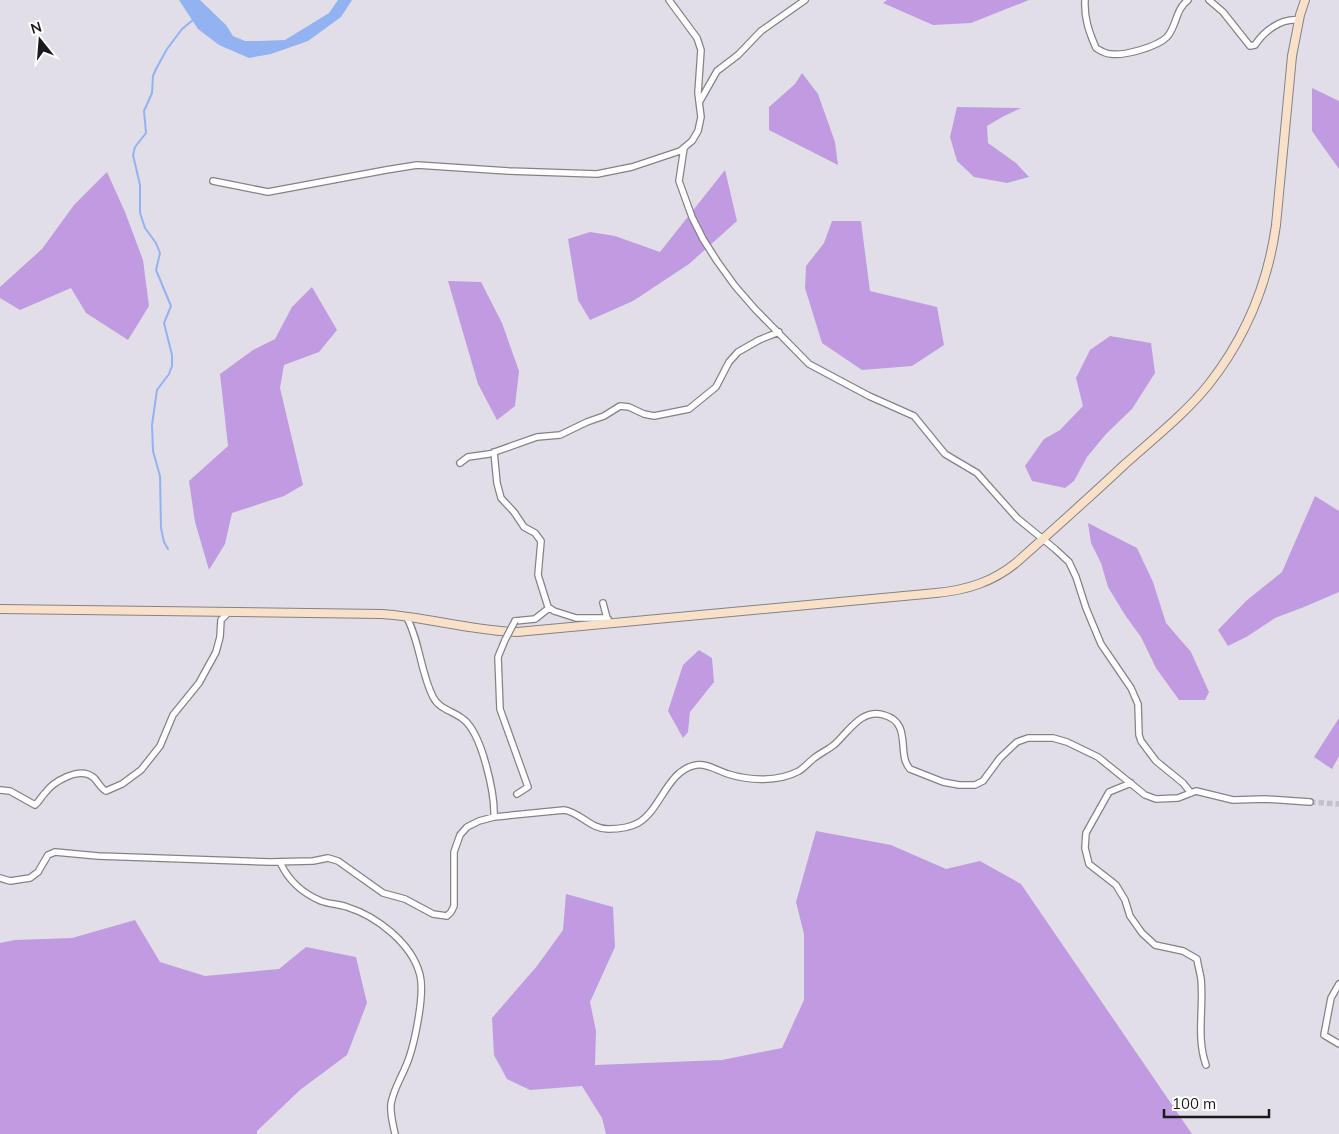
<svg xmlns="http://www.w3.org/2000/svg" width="1339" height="1134" viewBox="0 0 1339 1134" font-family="Mulish,sans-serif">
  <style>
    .green { fill: #c09be1 }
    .water { fill: #93b2f2 }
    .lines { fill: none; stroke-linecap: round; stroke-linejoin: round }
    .stream { stroke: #93b2f2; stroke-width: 2 }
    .street-tunnel { stroke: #c4c0c9; stroke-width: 5.5; stroke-dasharray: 5.5 3; stroke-linecap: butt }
    .street-casing { stroke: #858189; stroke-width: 8 }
    .secondary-casing { stroke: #858189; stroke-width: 10 }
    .street { stroke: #fff; stroke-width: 5.5 }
    .secondary { stroke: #f8e1c8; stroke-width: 8 }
    .street-bridge-casing { stroke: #858189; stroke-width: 8; stroke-linecap: butt }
    .street-bridge { stroke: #fff; stroke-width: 5.5 }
  </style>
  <rect width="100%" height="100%" fill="#e2dee7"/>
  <!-- green -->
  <path class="green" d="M887 0H1029L971 23 933 25 883 3Z
    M802 73 818 94 835 142 838 165 769 130V107L795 84Z
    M1312 88 1339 101V169L1312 131Z
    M957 107 1021 108 1004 116 987 126 988 143 1016 163 1029 177 1007 183 974 177 957 161 950 137Z
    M725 170 737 221 689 264 633 301 590 320 578 300 568 239 590 232 615 236 660 252Z
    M107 172 125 212 143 260 149 306 128 340 86 313 71 288 20 310 0 298V287L42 249 74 205Z
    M832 221H861L870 291 937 307 944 345 912 366 862 370 822 343 805 288 806 266 824 243Z
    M448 281 481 282 502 323 519 371 515 406 497 420 478 384Z
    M312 287 337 330 319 352 284 365 280 388 303 485 284 496 232 513 225 544 209 570 195 522 189 481 228 446 220 374 253 350 275 339 292 307Z
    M1110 336 1151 343 1155 373 1132 409 1106 434 1087 457 1074 481 1065 488 1032 481 1025 466 1044 439 1060 430 1083 406 1076 378 1090 350Z
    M1315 496 1339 511V592L1304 607 1275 618 1248 636 1228 646 1218 630 1246 601 1282 572Z
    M1088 523 1137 548 1153 582 1166 623 1191 652 1209 692 1205 700H1179L1156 668 1141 637 1125 615 1108 587 1101 563 1091 543Z
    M699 650 712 658 714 682 690 712 688 732 683 738 668 711 683 665Z
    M1339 718V756L1332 769 1314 757Z
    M816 831 891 845 946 869 980 861 1021 884 1192 1134H606L602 1118 582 1086 530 1090 507 1079 494 1055 492 1018 537 966 563 930 566 894 613 907 615 947 590 1002 596 1031 595 1065 722 1060 782 1048 804 1000V934L796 902Z
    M135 920 160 962 205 976 279 969 306 947 356 957 367 1003 347 1055 300 1090 257 1131V1134H0V943L15 940 72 938Z"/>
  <!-- water -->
  <path class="water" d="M179 0H200L226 25 233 36 245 41H259L285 40 329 13 338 0H352L341 17 308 41 271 54 249 58 219 45 198 29Z"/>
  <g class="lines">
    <!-- stream -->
    <path class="stream" d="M168 549 164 542 161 528 160 476 153 451 152 425 157 390 169 374 172 366V355L164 323 171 306 156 270 160 253 156 243 145 228 140 213V185L133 155 135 147 146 133 144 111 152 93 153 76 156 69 167 49 182 29 193 20"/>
    <!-- street-tunnel -->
    <path class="street-tunnel" d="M1310 802 1339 804"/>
    <defs>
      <path id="street" d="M1085 0C1084 18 1089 32 1096 48 1101 51 1105 54 1111 54 1124 56 1157 47 1167 37 1177 26 1175 10 1188 0
        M1209 0 1223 12 1250 46 1255 45C1264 31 1281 18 1299 20
        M700 101 717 71 738 55 761 31 805 0
        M684 148 679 181 692 217 703 239 717 261 735 286 755 309 809 364 869 396 914 416 945 454 977 473 1017 518 1055 549 1069 562 1076 577 1086 608 1101 644 1131 688 1138 704 1139 735 1141 741 1156 761 1183 783 1191 793
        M213 181 268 192 386 170 417 165 508 171 597 174 632 167 680 151 692 141 698 131 701 117 698 93 701 50 697 38 669 0
        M494 452 497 483 501 498 514 512 524 527 535 533 541 541 538 575 548 607 554 611 576 618H604L608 619
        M460 463 468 457 489 454 537 437 560 435 587 422 604 416 620 406 629 407 644 414 654 416 689 409 716 387 729 362 738 352 759 340 779 332
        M603 603 608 622
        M406 616C420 641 420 671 433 697 439 709 453 711 463 719 482 733 495 794 494 817
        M515 621 535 619 549 608
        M505 640 498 657 500 709 528 787 517 794
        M1131 783 1109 792 1086 833 1085 848 1089 864 1116 885 1125 900 1130 916 1142 933 1155 945 1183 951 1197 959C1198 966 1200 972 1201 979 1204 1008 1196 1037 1206 1065
        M0 790 10 791 35 805C39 802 41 797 45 793 53 782 79 766 93 777 98 781 100 788 106 791L122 784 141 770 160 746 173 715 199 683 216 652 220 637 221 620 229 612
        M280 862C288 880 302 893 321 901 329 904 338 904 347 907 376 916 412 943 420 975 425 995 414 1049 405 1068 400 1080 393 1091 391 1104 390 1114 393 1124 395 1134
        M0 878 10 881 30 878 38 872 48 855 55 852 98 856 270 862 313 861 328 858 338 861 383 893 405 899 433 914 447 916 451 912 454 906V852L460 835 467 827 479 821 494 817 564 810C580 812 590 829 608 829 618 829 629 828 638 823 661 810 667 770 696 765 707 763 718 771 728 774 750 781 778 782 799 771 804 768 808 763 813 759 820 753 828 750 835 744 849 731 862 708 884 715 913 723 896 754 910 769L943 782 959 785H975L983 781 1000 758 1017 742 1028 738H1053L1067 742 1098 757 1145 795 1156 799 1178 798 1196 791 1233 800 1265 799 1310 802
        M1339 984 1331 998 1324 1035 1339 1044"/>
      <path id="secondary" d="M0 609 382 614C427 617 472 631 517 632L936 593C967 590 993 582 1017 562 1053 530 1089 498 1124 465 1153 439 1185 414 1209 384 1245 338 1268 283 1276 225L1292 56 1300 15 1305 0"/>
    </defs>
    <!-- street casing -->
    <use href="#street" class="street-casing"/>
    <!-- secondary casing -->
    <use href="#secondary" class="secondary-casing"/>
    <!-- street -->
    <use href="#street" class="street"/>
    <!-- secondary -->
    <use href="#secondary" class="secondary"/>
    <defs>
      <path id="street-bridge" d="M505 640 515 621"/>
    </defs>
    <!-- street-bridge casing -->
    <use href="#street-bridge" class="street-bridge-casing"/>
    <!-- street-bridge -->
    <use href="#street-bridge" class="street-bridge"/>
  </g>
  <!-- north arrow -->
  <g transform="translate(40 40) rotate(343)" stroke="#ffffff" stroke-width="4" paint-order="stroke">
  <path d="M0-4L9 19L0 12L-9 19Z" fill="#1a191c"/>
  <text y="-8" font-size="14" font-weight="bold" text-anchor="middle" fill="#1a191c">N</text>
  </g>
  <!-- scale -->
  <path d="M1164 1109v8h105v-8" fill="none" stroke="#1a191c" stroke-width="2.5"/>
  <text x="1172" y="1109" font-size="15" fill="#1a191c" stroke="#ffffff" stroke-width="4" paint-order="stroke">100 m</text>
</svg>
